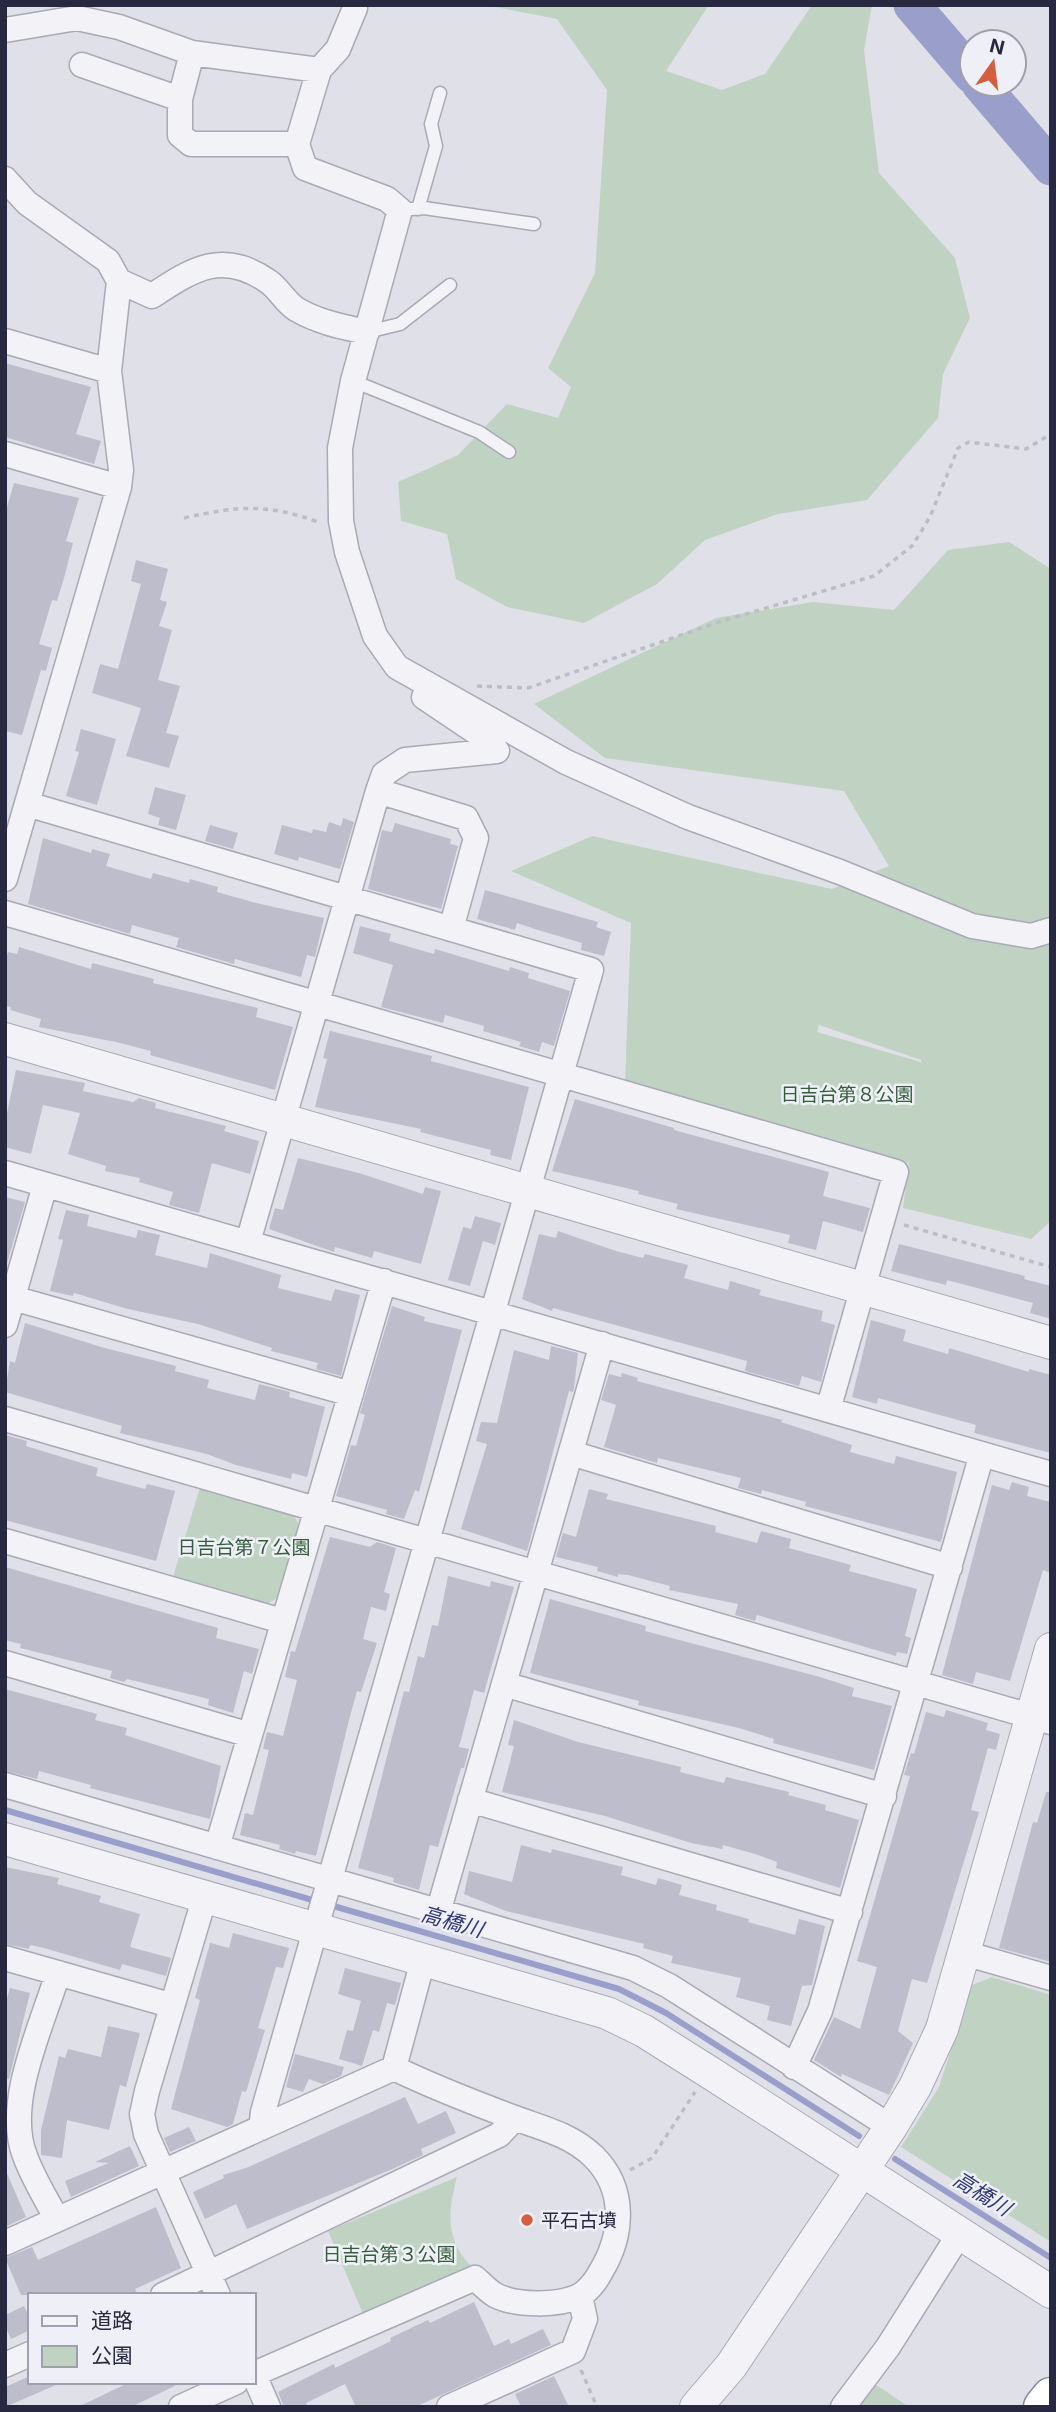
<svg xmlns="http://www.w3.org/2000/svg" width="1056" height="2412" viewBox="0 0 1056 2412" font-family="Inter,'Noto Sans JP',sans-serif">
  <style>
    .green { fill: #c0d3c2; fill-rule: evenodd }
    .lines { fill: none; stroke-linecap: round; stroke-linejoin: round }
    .stream { stroke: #999fca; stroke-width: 6 }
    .river { stroke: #999fca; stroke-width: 37 }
    .building { fill: #bdbdcc }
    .service-casing { stroke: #a9a9b7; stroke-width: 15 }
    .minor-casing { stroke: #a9a9b7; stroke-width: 27 }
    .tertiary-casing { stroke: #a9a9b7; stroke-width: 34 }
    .motorway-casing { stroke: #8687a0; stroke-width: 41 }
    .path { stroke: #bdbdc8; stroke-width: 3.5; stroke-dasharray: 5 5; stroke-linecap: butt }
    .service { stroke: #f2f2f7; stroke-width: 12 }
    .minor { stroke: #f2f2f7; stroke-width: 24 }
    .tertiary { stroke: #f2f2f7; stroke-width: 32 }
    .motorway { stroke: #fff; stroke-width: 38 }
    .poi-dot { fill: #d35f40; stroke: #eff0f7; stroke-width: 2.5 }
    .labels { text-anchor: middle; stroke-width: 5; stroke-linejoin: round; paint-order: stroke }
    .park-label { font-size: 19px; fill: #355d3b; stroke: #eff0f7 }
    .poi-label { font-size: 19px; fill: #282841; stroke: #eff0f7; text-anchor: start }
    .water-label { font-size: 21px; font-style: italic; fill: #303776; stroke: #eff0f7 }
  </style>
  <rect width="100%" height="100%" fill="#e0e0e9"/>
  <!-- green -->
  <path class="green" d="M485 5H709L666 71 722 90 765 74 812 5H872L864 50 879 173 955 258 970 318 943 374 938 418 867 500 778 514 705 540 657 584 584 623 507 607 456 579 447 534 401 521 398 482 458 455 507 404 558 418 571 387 548 368 595 273 607 90 557 19Z
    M1009 542 1051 569V1221L1031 1239 903 1208 909 1160 907 1165 767 1123V1121L625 1083 631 923 511 871 592 836 832 889 889 866 844 791 605 758 534 704 716 618 813 602 894 610 948 550ZM819 1025 921 1060V1062L817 1032Z
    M201 1484 291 1510 300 1527 281 1596 265 1605 173 1577Z
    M992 1977 1051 1995V2242L901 2147 939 2087 972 1985Z
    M457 2177C448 2211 445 2238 470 2265L364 2316 328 2231Z
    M875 2384 909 2407H854Z"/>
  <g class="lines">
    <!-- stream -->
    <path class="stream" d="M5 1810 319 1902
      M330 1905 619 1989 666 2013 859 2136
      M895 2159 1051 2258"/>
    <!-- river -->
    <path class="river" d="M912 5 972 75
      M980 84 1051 167"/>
  </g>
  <!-- building -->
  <path class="building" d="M5 363 91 387 76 434 101 441 94 464 5 437Z
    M14 483 79 498 66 541 73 543 64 578 57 601 52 600 39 644 52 648 46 671 41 670 22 735 5 731V514Z
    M136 560 168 569 160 600 167 602 159 626 172 630 158 680 180 686 166 733 179 736 169 768 126 756 141 708 92 693 100 664 118 669 141 584 131 581Z
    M81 729 116 739 97 805 66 796 79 752 75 751Z
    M155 787 186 795 176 830 158 825 160 818 148 814Z
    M343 818 354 822 340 869 299 857 298 861 274 854 282 825 312 833 313 829 326 832 329 822 341 826Z
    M395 823 451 839 450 844 458 846 441 909 368 889 382 830 392 832Z
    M210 825 238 833 233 849 205 841Z
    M43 838 91 853 92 849 110 854 106 866 151 879 153 873 189 883 190 879 218 887 217 892 256 903 324 918 315 957 307 955 301 977 235 959 234 964 176 947 179 938 132 925 130 934 28 904Z
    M485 890 598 922 596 927 611 932 604 956 581 950 582 943 538 930 517 923 515 930 477 919Z
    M360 926 391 934 389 941 434 954 435 949 509 971 510 967 529 973 528 978 570 991 554 1046 542 1042 539 1052 519 1046 521 1042 483 1031 484 1026 445 1015 443 1023 381 1007 393 965 353 953Z
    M19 947 91 969 92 963 154 979 153 983 258 1008 256 1017 293 1027 275 1090 150 1055 151 1051 116 1042 39 1027 41 1019 10 1010 11 1007 5 1006V963L8 952 17 954Z
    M330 1031 432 1056 431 1061 529 1087 511 1160 490 1155 491 1150 420 1132 421 1129 315 1107 327 1059 323 1058Z
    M16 1070 85 1083 83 1091 133 1102 139 1098 156 1103 155 1108 226 1126 224 1131 259 1141 250 1174 212 1163 199 1213 169 1205 173 1192 139 1182 140 1178 105 1171 106 1166 68 1154 80 1113 43 1105 31 1154 5 1147V1123Z
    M575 1099 674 1128V1130L829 1172 823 1196 870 1208 863 1232 823 1221 816 1250 788 1243 790 1235 676 1209 678 1204 638 1194 639 1191 552 1171Z
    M298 1158 359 1173 423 1194 425 1187 441 1191 421 1264 374 1251 372 1258 335 1247 334 1252 269 1229 275 1208 283 1210Z
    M5 1197 25 1202 5 1270Z
    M66 1210 89 1215 87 1226 136 1238 138 1230 160 1235 155 1255 207 1268 210 1253 281 1275 278 1288 331 1301 335 1289 360 1295 341 1376 316 1369 318 1363 271 1351 272 1348 198 1324 128 1309 74 1293 73 1296 50 1291 63 1240 58 1239Z
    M475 1216 501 1223 495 1245 483 1241 470 1286 448 1280 463 1227 471 1229Z
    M558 1231 616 1251 643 1258 645 1254 688 1265 684 1278 728 1290 730 1281 761 1290 759 1295 823 1311 821 1321 835 1325 821 1382 802 1376 799 1386 745 1371 747 1361 553 1308 552 1311 522 1299 539 1234 556 1238Z
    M899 1244 1025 1276 1024 1279 1051 1286V1319L1030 1313 1033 1303 947 1280 946 1285 891 1271Z
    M392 1306 425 1317 424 1321 462 1330 419 1492 415 1490 404 1519 386 1514 387 1510 336 1496 351 1445 356 1446 365 1415 360 1413Z
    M871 1320 906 1330 903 1341 948 1354 949 1348 1029 1372V1369L1051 1375V1453L974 1433 976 1425 878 1398 877 1404 852 1397Z
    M25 1323 101 1347 176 1366 175 1371 209 1380 207 1388 255 1400 259 1384 290 1392 289 1397 325 1407 307 1477 292 1473 291 1479 236 1465 207 1454 120 1433 122 1426 5 1392 10 1361 15 1363Z
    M551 1346 578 1353 574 1388 573 1392 569 1391 527 1551 461 1529 487 1444 476 1441 481 1422 497 1423 514 1350 549 1360Z
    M622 1373 638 1378 637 1381 782 1420 781 1422 852 1445 850 1452 894 1464 896 1456 957 1472 941 1542 805 1506 806 1502 762 1490 761 1494 738 1488 741 1478 658 1458 657 1463 604 1447 616 1405 601 1400 609 1374 621 1377Z
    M5 1435 27 1441 26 1446 98 1468 96 1476 145 1489 147 1484 175 1491 156 1561 5 1520Z
    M1012 1482 1029 1487 1027 1496 1051 1502V1573L1043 1570 1010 1681 976 1672 973 1684 942 1675 992 1485 1009 1490Z
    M589 1489 608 1494 606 1499 716 1526 715 1532 757 1543 761 1531 791 1539 789 1548 851 1565 849 1571 917 1589 905 1636 911 1638 907 1654 897 1652 896 1656 757 1615 755 1621 735 1615 738 1604 669 1590 670 1586 628 1575 618 1574V1577L597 1571 598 1567 556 1557 563 1533 576 1537Z
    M330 1537 370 1547 377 1542 396 1548 384 1592 390 1594 386 1611 371 1607 363 1639 377 1643 361 1692 357 1691 349 1720 316 1856 296 1851 295 1854 279 1849 280 1845 240 1835 245 1813 253 1815 269 1750 263 1749 267 1732 283 1736 297 1680 285 1677 291 1651 295 1652Z
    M5 1567 218 1628 216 1638 259 1649 252 1674 244 1671 233 1713 208 1705 209 1699 127 1679 124 1682 110 1678 112 1671 20 1648 21 1644 5 1640Z
    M448 1576 490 1587 491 1581 514 1587 484 1693 474 1690 459 1747 469 1749 464 1768H461L438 1847 430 1845 419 1890 393 1882 394 1878 358 1868 404 1691 409 1692 418 1656 424 1658 432 1625 438 1626Z
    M550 1599 646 1626 645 1631 820 1677 854 1688 852 1696 892 1706 874 1770 773 1743 774 1739 739 1728 638 1705 639 1701 530 1673Z
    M5 1689 97 1714 95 1720 127 1728 125 1735 221 1766 210 1819 90 1788 91 1785 39 1771 37 1779 5 1771Z
    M946 1710 988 1723 986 1730 1000 1734 996 1750 988 1748 971 1810 979 1812 927 1983 912 1979 898 2031 913 2043 889 2095 842 2074 841 2077 814 2060 834 2017 860 2029 877 1967 857 1961 910 1776 904 1775 911 1753 914 1754 926 1712 944 1717Z
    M514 1720 578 1742 681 1767 680 1772 724 1783 726 1777 789 1792 788 1795 826 1805 825 1810 859 1820 840 1888 776 1868 777 1862 755 1854 723 1845 722 1849 691 1843 605 1816 502 1792 514 1746 508 1745Z
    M1046 1792H1051V1962L999 1948 1033 1822 1037 1823Z
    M521 1845 551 1853 552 1849 623 1867 621 1875 656 1885 658 1878 682 1885 679 1895 717 1905 716 1910 749 1919 748 1922 795 1935 799 1919 825 1926 812 1985 802 1986 791 2026 767 2020 770 2006 736 1997 741 1978 671 1963 673 1956 643 1948 644 1944 506 1911 464 1894 469 1871 512 1882Z
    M5 1867 59 1878 57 1884 101 1896 99 1902 140 1914 130 1947 171 1958 166 1976 122 1964 120 1970 44 1948 30 1945 29 1949 5 1944Z
    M233 1933 289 1948 283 1968 276 1967 258 2028 265 2030 246 2092 242 2091 233 2124 227 2127 171 2109 200 2000 195 1998 210 1943 229 1948Z
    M345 1968 401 1983 395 2005 387 2003 379 2032 373 2030 362 2066 339 2059 347 2030 353 2031 361 2001 338 1994Z
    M10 1988 30 1993 9 2079 5 2078V2005Z
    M108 2026 140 2033 126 2087 120 2085 109 2130 67 2120 62 2158 41 2155V2130L59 2056 65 2058 68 2049 101 2057Z
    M295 2054 344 2067 341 2076 323 2084 309 2079 303 2092 286 2087Z
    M405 2097 418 2124 446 2111 456 2133 421 2149 423 2155 390 2170 247 2229 236 2204 205 2219 193 2192 224 2178 223 2175 246 2168Z
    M189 2127 196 2141 170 2152 164 2138Z
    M130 2146 139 2166 71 2197 65 2181 109 2163 95 2162Z
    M5 2169 26 2217 5 2227Z
    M156 2207 181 2268 135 2289 138 2295H21L5 2258 32 2247 38 2260Z
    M474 2302 494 2346 509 2339 511 2344 543 2329 551 2345 415 2407H356L345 2384 306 2403 308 2407H284L278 2392 334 2364 335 2368 391 2341 390 2338 428 2320 430 2323Z
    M24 2306 30 2318V2330L11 2339 5 2326V2315Z
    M30 2376V2382H63L5 2407V2387Z
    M554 2376 569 2407H521L515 2394Z
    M130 2382H183L131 2407H78Z"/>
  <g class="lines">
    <defs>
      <path id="service" d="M418 209 436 146 431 124 440 93
        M400 210 424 208 534 224
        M367 332 400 324 450 285
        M353 381 479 432 509 452"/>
      <path id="minor" d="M355 8 338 49 319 70 297 144 305 168 387 199 400 210 353 381 340 448 341 521 347 552 375 636 397 667 566 762 688 817 840 872 972 926 1031 936 1051 930
        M5 30 77 18 119 27 192 53 319 70
        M82 65 180 99V135L191 144H297
        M180 99 192 53
        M5 179 27 203 108 261 119 281 152 296C193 269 223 249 269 282 279 289 285 302 296 309 318 322 342 327 367 332
        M5 341 109 371
        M5 454 119 487
        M378 791 384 774 405 760 497 751 488 740 424 697
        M27 804 591 970 263 2112 261 2128
        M5 879 119 487 121 470 109 371 119 281
        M5 913 896 1172 828 1410
        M5 1173 1051 1474
        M248 1242 378 791 466 818 476 838 451 929
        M13 1298 351 1394
        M5 1325 45 1185
        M5 1419 1051 1722
        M571 1453 950 1567
        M5 1541 282 1621
        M5 1663 250 1735
        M504 1684 884 1796
        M5 1785 633 1968 669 1986 891 2127
        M470 1800 850 1912
        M217 1847 384 1281
        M205 1896 147 2091 142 2114 146 2134 218 2295
        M439 1909 602 1344
        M964 1953 1051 1978
        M5 1958 170 2005
        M794 2067 820 2011 982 1454
        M394 2068 423 1960
        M57 2219C46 2199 33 2178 25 2156 4 2103 42 2026 58 1973
        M5 2243 394 2068C433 2087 472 2102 512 2117 541 2128 570 2134 593 2156 627 2189 623 2236 600 2273 596 2281 587 2292 579 2296 558 2306 516 2306 495 2295 488 2291 481 2283 475 2278L254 2374
        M163 2295 499 2135 515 2118
        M5 2365 30 2354
        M254 2375 268 2407
        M181 2407 236 2382
        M449 2407 573 2351 585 2319 580 2296
        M843 2407 888 2347 960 2233"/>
      <path id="tertiary" d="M5 1039 1051 1343
        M5 1839 607 2013 644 2031 709 2072 1051 2292
        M696 2407 731 2366 891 2127 915 2087 942 2029 1051 1649"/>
      <path id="motorway" d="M1043 2407 1051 2397"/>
    </defs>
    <!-- service casing -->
    <use href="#service" class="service-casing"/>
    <!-- minor casing -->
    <use href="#minor" class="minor-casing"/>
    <!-- tertiary casing -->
    <use href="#tertiary" class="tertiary-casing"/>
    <!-- motorway casing -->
    <use href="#motorway" class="motorway-casing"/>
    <!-- path -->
    <path class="path" d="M184 518C238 506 265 503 318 522
      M477 686 528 688 719 622 874 576 912 546 930 517 958 448 969 442 1026 449 1051 434
      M904 1225 1051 1267
      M630 2170 652 2158 695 2092
      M581 2370 597 2407"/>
    <!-- service -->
    <use href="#service" class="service"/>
    <!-- minor -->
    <use href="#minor" class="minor"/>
    <!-- tertiary -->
    <use href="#tertiary" class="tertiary"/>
    <!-- motorway -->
    <use href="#motorway" class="motorway"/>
  </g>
  <!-- markers -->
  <circle class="poi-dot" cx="527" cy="2220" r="7"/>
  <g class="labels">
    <!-- park labels -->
    <g class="park-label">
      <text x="847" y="1101">日吉台第８公園</text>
      <text x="244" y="1554">日吉台第７公園</text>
      <text x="389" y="2261">日吉台第３公園</text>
    </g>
    <!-- poi labels -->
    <g class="poi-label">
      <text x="541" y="2227">平石古墳</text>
    </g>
    <!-- water labels -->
    <g class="water-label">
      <text transform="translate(452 1922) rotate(16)" y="7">高橋川</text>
      <text transform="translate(982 2194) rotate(32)" y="7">高橋川</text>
    </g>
  </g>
  <!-- border -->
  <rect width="1056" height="2412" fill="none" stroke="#282841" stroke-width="14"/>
  <!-- legend -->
  <rect x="28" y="2293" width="228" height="91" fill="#eff0f7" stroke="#9fa0ae" stroke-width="2"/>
  <rect x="42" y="2316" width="35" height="10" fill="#f2f2f7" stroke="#9fa0ae" stroke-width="2"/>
  <text x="91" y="2328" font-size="21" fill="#282841">道路</text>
  <rect x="42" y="2346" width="35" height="21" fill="#c0d3c2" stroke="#9fa0ae" stroke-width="2"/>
  <text x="91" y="2363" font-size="21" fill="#282841">公園</text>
  <!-- north arrow -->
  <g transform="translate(993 63) rotate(14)"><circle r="33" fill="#eff0f7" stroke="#9fa0ae" stroke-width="2"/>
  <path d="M0-5L12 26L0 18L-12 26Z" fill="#d35f40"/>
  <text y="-10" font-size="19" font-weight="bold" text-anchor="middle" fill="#282841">N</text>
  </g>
</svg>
